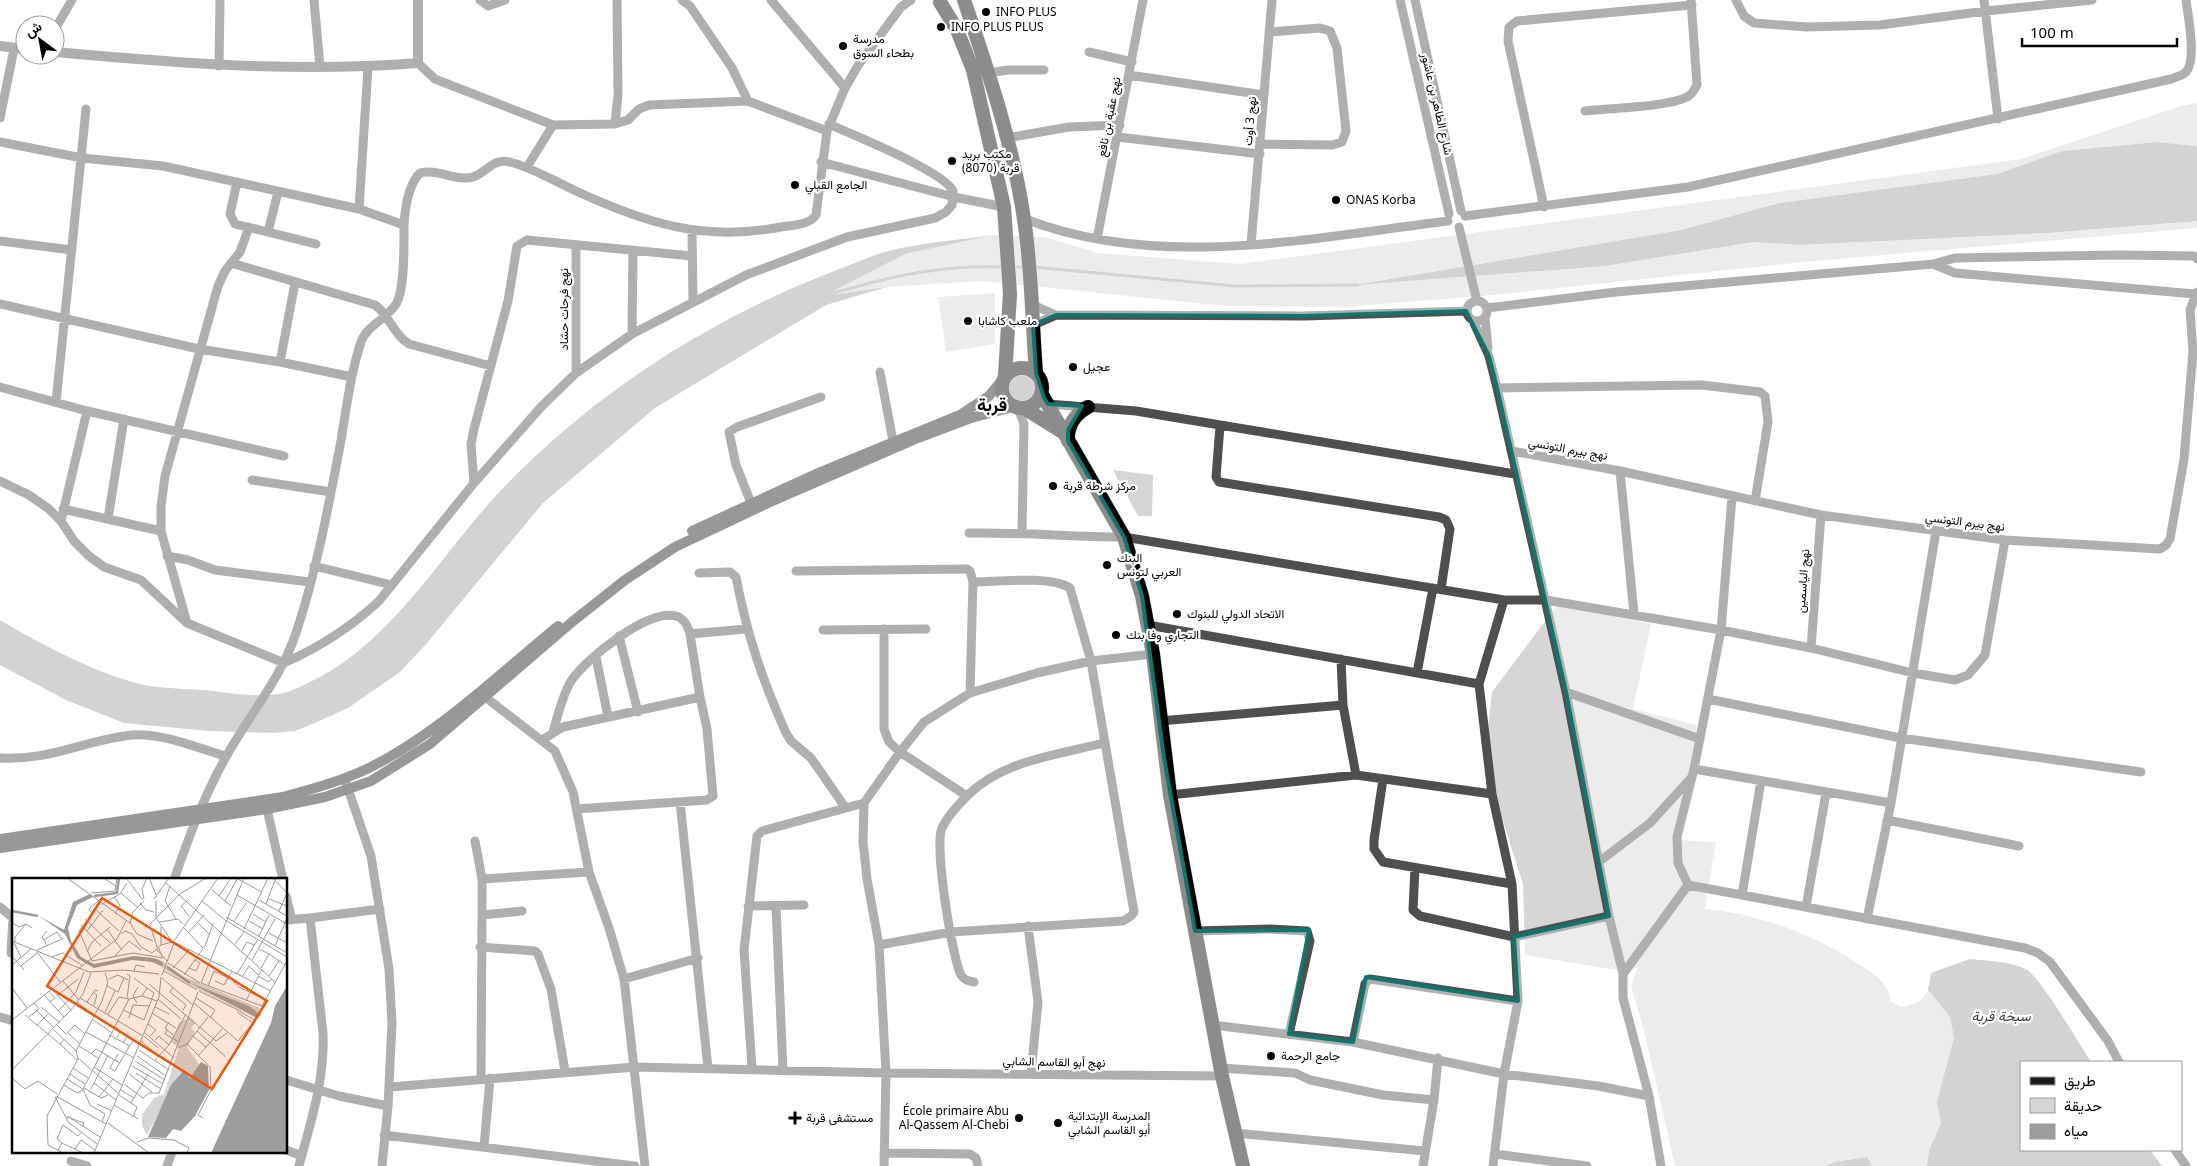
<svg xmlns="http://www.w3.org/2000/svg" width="2197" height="1166" viewBox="0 0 2197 1166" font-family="'Noto Sans',Vazirmatn,sans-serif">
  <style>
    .green { fill: #d6d6d6 }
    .water { fill: #9d9d9d }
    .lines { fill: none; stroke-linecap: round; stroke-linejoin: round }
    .stream { stroke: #9d9d9d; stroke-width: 3 }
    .trunk-casing { stroke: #dbdbdb; stroke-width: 15 }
    .minor { stroke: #4f4f4f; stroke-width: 9 }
    .tertiary { stroke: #4f4f4f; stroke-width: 10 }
    .secondary { stroke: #1c1c1c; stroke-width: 10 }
    .trunk { stroke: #000; stroke-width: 14 }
    .marked { fill: none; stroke: #0f766e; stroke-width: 4; stroke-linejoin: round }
    .poi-dot { fill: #000; stroke: #fff; stroke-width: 2 }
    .labels { text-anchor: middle; stroke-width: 4.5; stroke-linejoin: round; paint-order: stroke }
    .poi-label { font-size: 12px; fill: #000; stroke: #fff; text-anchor: start }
    .street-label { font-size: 12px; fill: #000; stroke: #fff }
    .water-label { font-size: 14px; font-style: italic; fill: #3e3e3e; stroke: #fff }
    .district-label { font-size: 18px; font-weight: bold; fill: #000; stroke: #fff }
    .inset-river { fill: none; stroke: #9d9d9d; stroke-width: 2.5 }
    .inset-road { fill: none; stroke: #999; stroke-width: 1 }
    .view { fill: #e8590c; fill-opacity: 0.15; stroke: #e8590c; stroke-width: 2.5 }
    .inset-edge { fill: none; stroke: #000; stroke-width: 2.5 }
  </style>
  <rect width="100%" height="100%" fill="#fff"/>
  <!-- green -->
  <path class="green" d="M2197 103V146L2157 142 2062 151 1997 174 1779 203 1681 230 1363 284 1605 266 1754 242 1800 245 2048 233 2197 221V228L1803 262 1494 295 1345 307 1225 306 981 281 887 287 822 297 905 254 994 235 1044 237 1099 253 1241 264 2021 159 2181 106Z
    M995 293V344L946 352 938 297Z
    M1113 470 1153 475 1152 516H1138Z
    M1558 604 1651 624 1633 709 1697 725 1680 840 1716 842 1705 909C1759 914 1812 933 1857 963 1868 970 1879 976 1886 987 1889 991 1890 997 1891 1002L1901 1007C1912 1005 1923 1002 1928 990L1950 1017 1954 1038 1937 1101 1941 1124 1929 1150 1927 1166H1872L1866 1157 1834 1162 1826 1166H1675L1644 1031 1631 985 1638 968 1610 969 1525 955 1523 884 1496 799 1488 730 1492 692Z"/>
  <!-- water -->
  <path class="water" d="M2157 142 2197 146V221L2048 233 1800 245 1754 242 1605 266 1355 285 1681 230 1779 203 1997 174 2062 151Z
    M994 235 905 254 824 296 887 287 826 305 655 408 543 503 427 643 400 672 348 708 315 723 295 731 275 733 209 731 124 723 66 700 0 665V620C40 644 104 678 150 686 171 689 193 689 214 691 237 694 261 698 284 693 291 691 299 687 306 684 394 644 442 550 508 483 597 392 706 322 824 275 849 266 875 253 901 248 932 242 964 239 994 235Z
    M1005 387a16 16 0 1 1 32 0a16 16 0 1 1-32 0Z
    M1970 959C1987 961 2011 961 2027 970 2042 979 2079 1044 2091 1062H2021V1150H2150L2162 1166H1927L1929 1150 1941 1124 1937 1101 1954 1038 1950 1017 1928 990 1931 973Z
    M1867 1157 1872 1166H1826L1834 1162Z"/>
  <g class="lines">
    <!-- stream -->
    <path class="stream" d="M1013 267H1026
      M1033 267 1235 286 1358 285
      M819 298C829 293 841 291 852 288 902 273 952 265 1004 267"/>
    <defs>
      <path id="trunk" d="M964 0C988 71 1013 144 1024 219 1032 270 1032 322 1036 373
        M940 2 957 30 973 70 1004 207 1010 294 1005 376
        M1002 388a20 20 0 1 1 40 0a20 20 0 1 1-40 0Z
        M1041 393 1124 537 1142 596 1153 654 1170 795 1222 1076 1243 1166
        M1024 408 1061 431
        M1068 441C1067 426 1075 414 1088 407"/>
    </defs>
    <!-- trunk casing -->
    <use href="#trunk" class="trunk-casing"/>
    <!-- minor -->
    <path class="minor" d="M314 0 320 67
      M480 0 488 6 505 0
      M682 0 690 6 732 68 748 101 827 131
      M771 0 845 88
      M1400 0 1449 214
      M1415 0 1461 211
      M1736 0 1744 16 1754 23 1806 27 1880 25 1986 11 2092 0
      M1984 0 1998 119
      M55 29 72 0
      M1089 52 1132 62
      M418 63 435 79 553 125 615 124 628 120 639 109 649 105 748 101
      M219 66 220 0
      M988 73 1008 70H1044
      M1129 75 1264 95
      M1585 111C1609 108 1668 107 1687 97 1692 95 1694 90 1697 85L1691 0
      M0 118 14 49
      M615 124 618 95 617 0
      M1118 137 1260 154
      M1007 138 1069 127 1120 125
      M0 142 82 158 163 166 359 209
      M1260 144 1332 145 1342 142 1346 131 1337 48 1330 31 1320 28 1269 32
      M821 162 954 197 1004 207
      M527 167 553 125
      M237 182 230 214 235 224 316 244
      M1544 207 1508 41 1509 27 1517 21 1692 5
      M1465 216 1688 187 2171 79C2176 77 2182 76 2186 72 2197 60 2188 16 2186 0
      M1025 219C1160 271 1310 238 1448 221
      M404 225C405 209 408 185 420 173 437 168 457 182 473 177 487 172 493 158 510 162 533 168 554 181 576 191 645 223 704 242 781 227 792 225 810 225 816 215L827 131 845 88 859 64 901 7 911 0
      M1459 227 1477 301
      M692 230 693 302
      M268 232 278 192
      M1097 239 1143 0
      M0 241 72 250
      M1251 245 1272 0
      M231 263 375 305C390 316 393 334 409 344L491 366
      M1933 264 1955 273 2195 294
      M1467 311a10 10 0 1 1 20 0a10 10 0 1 1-20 0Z
      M0 304 199 349 280 362 352 377
      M1031 304 1056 315
      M1487 308 1616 292 1933 264 1955 258 2120 255 2194 256 2197 259
      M1485 318 1488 348
      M1473 321 1489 356 1497 388 1566 692 1609 916 1623 974V998L1649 1096 1661 1166
      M1033 325 1056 315 1304 316 1466 311
      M632 334 633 250
      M280 362 295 283
      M880 372 893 441
      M576 373V245
      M0 387 87 411 284 456
      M1497 388 1702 385 1760 392 1765 396 1768 422 1755 501
      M56 402 86 109
      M1048 404 1136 411 1515 474
      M1018 408 1024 424 1022 532
      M1220 426 1216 477 1219 482 1439 517 1446 520 1450 529 1441 589
      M1512 451 1620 471 1821 515 2005 540 2160 549 2166 545 2170 539 2184 459 2193 352 2190 310 2197 292
      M1620 471 1634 614
      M252 480 331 492
      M0 481 29 495 49 509 61 521 74 541 89 556 104 567 141 580 187 623 284 663C320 647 351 627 379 601L474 483 541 407 576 373 632 334 746 275 847 237 935 218 946 212 952 205 953 191C944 171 852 135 829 124
      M474 483 471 444 474 429 508 301 517 246 527 240 692 256
      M751 503 736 465 729 432 737 427 821 397
      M63 509 161 531
      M108 519 124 419
      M61 521 87 411
      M969 533C1021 532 1073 537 1124 537L1504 600H1546L1721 630 1811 648 1913 673 1955 680 1968 675 1985 655 2005 540
      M167 556 188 560 215 570 310 582
      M314 566 392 585
      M796 571 967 569 970 571 973 582
      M699 573 730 572 736 577C747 635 762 679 786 733L791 741 811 758 845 807
      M187 623 161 531V506L165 476 218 286 225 271 240 252 249 227
      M1148 625 1479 684
      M884 629V729L889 742 900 752 967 796
      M823 630 926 629
      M619 636 638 712
      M1811 648 1821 515
      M596 657 608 717
      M1341 659 1343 705 1356 775
      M1417 673 1433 588
      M1566 692 1700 739
      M480 693 555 751 573 792 589 872 609 928 624 979 645 1166
      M1708 699 1901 738 2141 772
      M1160 721 1343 705
      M553 732C558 715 562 696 571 681 587 658 647 609 676 616 684 618 688 627 690 634
      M542 740 563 727 700 697
      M0 758C50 761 85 740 132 735 160 732 200 749 226 756
      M1694 769 1891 803
      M1383 779 1374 840V849L1383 862 1512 884
      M346 783 371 856 389 969 392 1023 388 1106 382 1166
      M1170 795 1356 775 1492 794
      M680 802 708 1068
      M267 809 283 880
      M576 809 707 800 713 796 707 729 700 697 690 634 746 629
      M1887 820 2019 846
      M475 841 482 879V915
      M1600 861 1650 823 1692 777
      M1415 868 1413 910 1420 916 1514 937 1609 916
      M482 879 589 872
      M174 880C189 836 204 796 227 755 250 714 281 678 296 633 316 573 328 509 340 446 346 412 350 375 361 342 367 325 387 319 396 304 405 290 404 243 404 225L359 209 368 67
      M1688 885 2025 948 2038 953 2050 962 2108 1041 2119 1062
      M1688 885 1678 863 1677 837 1694 769 1721 630 1732 497
      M1742 895 1761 781
      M286 896 292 920
      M748 906 804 905
      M0 907 13 918 11 953
      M776 907 783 1070
      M1806 907 1826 793
      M310 918 380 909
      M1867 919 1891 803 1936 531
      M286 920 310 918 323 1033C325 1079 311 1121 299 1166
      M1028 926 1038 1002 1031 1074
      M1195 931 1270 929 1307 931 1310 941 1289 1034
      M879 945 951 932 1123 921 1131 916 1134 912 1091 661 1070 588C1049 575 997 582 973 582L970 693
      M480 947 535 951 538 954 551 989 565 1071
      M1623 974 1688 885
      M624 979 698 958
      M974 982C968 981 964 980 961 975 952 957 934 846 942 828 947 817 959 804 968 795 1004 760 1057 755 1104 743
      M0 1017 14 1021
      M1213 1025 1353 1042 1504 1074 1598 1086 1649 1096
      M1353 1042 1365 984 1370 979 1518 1001
      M752 1068 744 950 757 836 762 831 864 803
      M1221 1068 1295 1073 1310 1080 1383 1095 1434 1100
      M481 1078 482 915 522 911
      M286 1080 339 1096 388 1106
      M390 1087 635 1067 886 1073 1222 1076
      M1235 1133 1425 1151
      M384 1135 635 1166
      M484 1147 490 1078
      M286 1150 302 1156
      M2175 1150 2186 1166
      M884 1153 970 1154 976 1158 978 1166
      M1495 1154 1587 1166
      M71 1161 87 1166
      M167 1166 172 1152
      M884 1166 886 1073 879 945 867 879 863 842 864 803 900 752 924 722 970 693 1037 673 1091 661 1153 654
      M1423 1166 1434 1100 1438 1058
      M1493 1166 1504 1074 1518 1001 1512 884 1492 794 1479 684 1504 600"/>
    <!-- tertiary -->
    <path class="tertiary" d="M0 46 25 49
      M55 52C176 63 297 73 418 63V0"/>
    <!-- secondary -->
    <path class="secondary" d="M692 531 816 474 960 415 989 396 1003 379
      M0 839 283 797C312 789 342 781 369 768 439 733 498 675 558 626
      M0 848 267 809 325 797 371 781 430 744 572 622 625 580 675 547 768 503 918 438 971 418 1013 407"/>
    <!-- trunk -->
    <use href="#trunk" class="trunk"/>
  </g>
  <!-- marked area -->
  <path d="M0 0H2197V1166H0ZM1466 311 1489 356 1497 388 1566 692 1609 916 1514 937 1518 1001 1366 977 1353 1042 1289 1034 1309 930 1195 931 1164 758 1142 596 1124 537 1068 441V430L1082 406 1048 404 1044 398 1036 373 1033 325 1056 315 1304 316Z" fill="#fff" fill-opacity=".55" fill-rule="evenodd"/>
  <path class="marked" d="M1466 311 1489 356 1497 388 1566 692 1609 916 1514 937 1518 1001 1366 977 1353 1042 1289 1034 1309 930 1195 931 1164 758 1142 596 1124 537 1068 441V430L1082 406 1048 404 1044 398 1036 373 1033 325 1056 315 1304 316Z"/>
  <!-- markers -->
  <g class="poi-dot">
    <circle cx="986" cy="12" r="5"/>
    <circle cx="941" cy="27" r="5"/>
    <circle cx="843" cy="46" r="5"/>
    <circle cx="952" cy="161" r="5"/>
    <circle cx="795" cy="185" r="5"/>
    <circle cx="1336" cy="200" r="5"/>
    <circle cx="968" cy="321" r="5"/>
    <circle cx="1073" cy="367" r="5"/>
    <circle cx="1053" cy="486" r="5"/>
    <circle cx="1107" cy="565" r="5"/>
    <circle cx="1177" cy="614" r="5"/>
    <circle cx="1116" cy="635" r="5"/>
    <circle cx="1271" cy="1056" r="5"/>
    <path d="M792.5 1110.5h5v5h5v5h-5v5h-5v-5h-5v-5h5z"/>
    <circle cx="1019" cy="1118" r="5"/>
    <circle cx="1058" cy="1123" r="5"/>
  </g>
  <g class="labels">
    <!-- poi labels -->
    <g class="poi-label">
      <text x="996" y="16">INFO PLUS</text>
      <text x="951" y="31">INFO PLUS PLUS</text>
      <text x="853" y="43">مدرسة<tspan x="853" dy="14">بطحاء السوق</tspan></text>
      <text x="962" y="158">مكتب بريد<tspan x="962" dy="14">قربة (8070)</tspan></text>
      <text x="805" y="189">الجامع القبلي</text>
      <text x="1346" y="204">ONAS Korba</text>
      <text x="978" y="325">ملعب كاشابا</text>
      <text x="1083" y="371">عجيل</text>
      <text x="1063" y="490">مركز شرطة قربة</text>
      <text x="1117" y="562">البنك<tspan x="1117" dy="14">العربي لتونس</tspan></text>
      <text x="1187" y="618">الاتحاد الدولي للبنوك</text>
      <text x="1126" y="639">التجاري وفا بنك</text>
      <text x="1281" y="1060">جامع الرحمة</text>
      <text x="1009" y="1115" text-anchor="end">École primaire Abu<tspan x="1009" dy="14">Al-Qassem Al-Chebi</tspan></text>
      <text x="1068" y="1120">المدرسة الإبتدائية<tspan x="1068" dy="14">أبو القاسم الشابي</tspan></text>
      <text x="806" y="1122">مستشفى قربة</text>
    </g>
    <!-- street labels -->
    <g class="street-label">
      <text transform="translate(1437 104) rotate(77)" y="4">شارع الطاهر بن عاشور</text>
      <text transform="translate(1109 117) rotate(-79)" y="4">نهج عقبة بن نافع</text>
      <text transform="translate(1250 121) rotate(-85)" y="4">نهج 3 أوت</text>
      <text transform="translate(564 309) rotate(-90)" y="4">نهج فرحات حشاد</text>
      <text transform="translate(1568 449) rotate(10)" y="4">نهج بيرم التونسي</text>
      <text transform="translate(1965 522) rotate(7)" y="4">نهج بيرم التونسي</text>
      <text transform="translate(1803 581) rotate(-86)" y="4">نهج الياسمين</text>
      <text transform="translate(1054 1062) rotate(1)" y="4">نهج أبو القاسم الشابي</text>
    </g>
    <!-- water labels -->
    <g class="water-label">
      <text x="2001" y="1021">سبخة قربة</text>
    </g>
    <!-- district labels -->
    <g class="district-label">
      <text x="992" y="411">قربة</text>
    </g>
  </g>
  <!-- overview -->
  <g transform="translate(12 878)">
    <rect width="275" height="275" fill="#fff"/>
    <path d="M137 81 153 85 170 98 250 131 249 136 185 109 247 142 176 106ZM178 139 184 145 179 150 183 154 175 169 188 188 176 201 175 197 168 195 135 257 130 248V237L142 220 152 216 167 170 159 164 167 145Z" fill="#d6d6d6"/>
    <path d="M78 16 81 19 65 27 56 50 59 63 69 79 82 86 122 78 140 80 145 81 153 85 120 82 82 90 65 80 53 56 27 38 52 52 61 24ZM178 105 237 128 249 137 245 140ZM275 108V275H199L259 145 263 128ZM189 184 196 188 197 212 183 238 169 253 161 251 154 260 136 259 159 207 171 193 178 200Z" fill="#9d9d9d"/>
    <path class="inset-river" d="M82 18 105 15 107 0M0 33 26 38M136 81 151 87M155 89 178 105"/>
    <path class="inset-road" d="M55 0 118 45 125 56 141 63M92 0 105 9M114 0 131 22M137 0 145 19M224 0 250 14M261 0 275 15M154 5 263 104M158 8 153 23 164 41M200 12 219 28M79 15 103 13 105 0M109 15 125 29M225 17 275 46M207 18 219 0M102 19 108 27 103 36M132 21 130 11 135 0M142 21 157 0M257 21 275 28M176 22 169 28 177 38M247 22 275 38M144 23V40L159 62M190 23 213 42 275 79M213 23 225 1M88 25 67 53 80 83 121 75 151 80 146 69M128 25 134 32 142 34M90 26 108 16 115 5M254 26 264 0M83 31 107 53M267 33 275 15M79 34 77 31 86 23M241 36 254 44M121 39 139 50 145 69M214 39 275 75M73 41 98 65M222 43 235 24M237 43 251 51M147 44 166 41 171 46M0 45 7 49 14 46 20 50M118 45 121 34 132 23M186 45 197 56M69 47 89 68M137 47 168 16 194 0M172 50 191 70M95 51 109 71M232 51 256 0M35 53 30 59 35 67M75 53 91 32M177 54 192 37M257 55 275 65M109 56 113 53 120 56 129 69 140 75 149 67 160 64M247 58 257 37M0 63 77 94 112 92 147 96M162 63 206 0M3 64V59L13 47M162 64 259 113M2 65 9 79M223 66 233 53M149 67V49M263 68 275 40M144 71 155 83M247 71 257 76 249 90M25 72 50 61 45 54 32 62M230 72 235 64 242 67M25 74 48 104M75 74 80 64 98 49M257 76 273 87M0 78 12 92M40 79 51 75 71 88M102 79 117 63 129 72M240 82 263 41M156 85 188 105M0 87 19 71M9 88 25 75M161 90 178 71M177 90 184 93 188 85 183 82M122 93 124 87 133 89M152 93 185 112M225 96 246 61M150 97 162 65M172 97 193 68 201 46M246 98 257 104 260 101M257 98 267 83M217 99 227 109 254 122M230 99 237 88 246 97M122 100 135 110M150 100 181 127M97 101 106 97 112 100M51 103 67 122M203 103 212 107 220 93M189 105 250 128 275 83M189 105 232 0M137 106 204 163 215 155M95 108 106 114 112 100 116 102M196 108 202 93 216 100M161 109 158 114 174 127 171 132M0 110 15 130M40 111 59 132M37 113 43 120 38 124M187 113 224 131 242 142 241 145M81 114 85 117 82 127M32 117 52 139M46 117 66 101M68 120 131 158M115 120 118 98 115 96M184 120 203 132 198 140M146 121 169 141M234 123 250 91M65 124 83 138M75 124 83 112 86 113M125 125 121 118 126 109M182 125 226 163 241 145M29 129 47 144M143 129 157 136M24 132 42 150M111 132 132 142 142 115 135 110 130 118M46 133 64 114 72 94M93 134 103 113M225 134 241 145M140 135 164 150M96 136 107 119 117 121M13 137 25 147 36 136M17 139 27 131 22 125M117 140 121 127 138 128M0 142 105 61 114 43M81 142 99 154M157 144 153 150 161 157M136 146 144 152 138 158M25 147 48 166M45 147 54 156 63 147 73 156M102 148 108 153 105 160M41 151 64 173M155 152 153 156 167 164M185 153 214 179M74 154 122 180M56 155 68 166M133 155 162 180M97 157 118 168M132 158 146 170M181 158 194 169M52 161 48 166 65 182M143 162 147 158 157 167M129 163 142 174M175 166 198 189 199 212 186 237 191 240M67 168 86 180M166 170 175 166 196 139M127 172 157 192M79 176 84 171 108 185M106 176 98 190 103 193 121 162 115 159 112 164M187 177 210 151M125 178 154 198M66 180 106 215M143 182 157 167 174 136M123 183 153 202M120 188 151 206M82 189 110 207M61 190 76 200M0 192 59 132 71 116 79 95M124 195 149 211M58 196 73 206M117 196 140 214M0 200 13 211 26 203 45 216M55 201 71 211 78 227 93 236 90 244M82 205 104 222M112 206 131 220 137 215H147L186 114M52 207 65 215 71 212M72 210 89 220 96 217M71 211 117 121 130 118 145 123M79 211 96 177M109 212 122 220M107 217 125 229 121 239M44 218 94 246M43 219 57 245 85 266M87 219 101 201M119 225 136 196M85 226 100 233M102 227 126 241M55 238 88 259M55 239 72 245 71 249M96 245 137 275M125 264 136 260 162 262 177 270 175 275M50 265 45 261 51 247 66 258 69 255M63 271 69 262 83 272M46 272 50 265 71 275M51 275 36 267 35 238 66 181 64 173 90 123 96 104 93 95M82 275 147 119 149 99"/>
    <path class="view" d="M90 20 255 123 200 211 35 108Z"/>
    <rect width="275" height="275" class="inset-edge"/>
  </g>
  <!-- legend -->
  <rect x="2020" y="1061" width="162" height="90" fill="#ffffff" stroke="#999999"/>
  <rect x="2030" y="1077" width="25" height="8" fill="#1c1c1c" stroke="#999999"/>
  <text x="2064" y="1086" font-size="15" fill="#000000">طريق</text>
  <rect x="2030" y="1098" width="25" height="15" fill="#d6d6d6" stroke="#999999"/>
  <text x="2064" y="1111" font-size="15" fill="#000000">حديقة</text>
  <rect x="2030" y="1124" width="25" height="15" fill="#9d9d9d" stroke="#999999"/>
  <text x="2064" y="1136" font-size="15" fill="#000000">مياه</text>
  <!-- north arrow -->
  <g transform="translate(40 40) rotate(328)"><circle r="24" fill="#ffffff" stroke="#999999"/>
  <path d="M0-4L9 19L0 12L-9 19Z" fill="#000000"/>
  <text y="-8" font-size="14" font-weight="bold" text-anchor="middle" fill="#000000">ش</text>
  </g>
  <!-- scale -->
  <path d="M2022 38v8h155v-8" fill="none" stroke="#000000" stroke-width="2.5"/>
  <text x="2030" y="38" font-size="15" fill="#000000" stroke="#ffffff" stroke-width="4" paint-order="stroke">100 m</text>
</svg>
